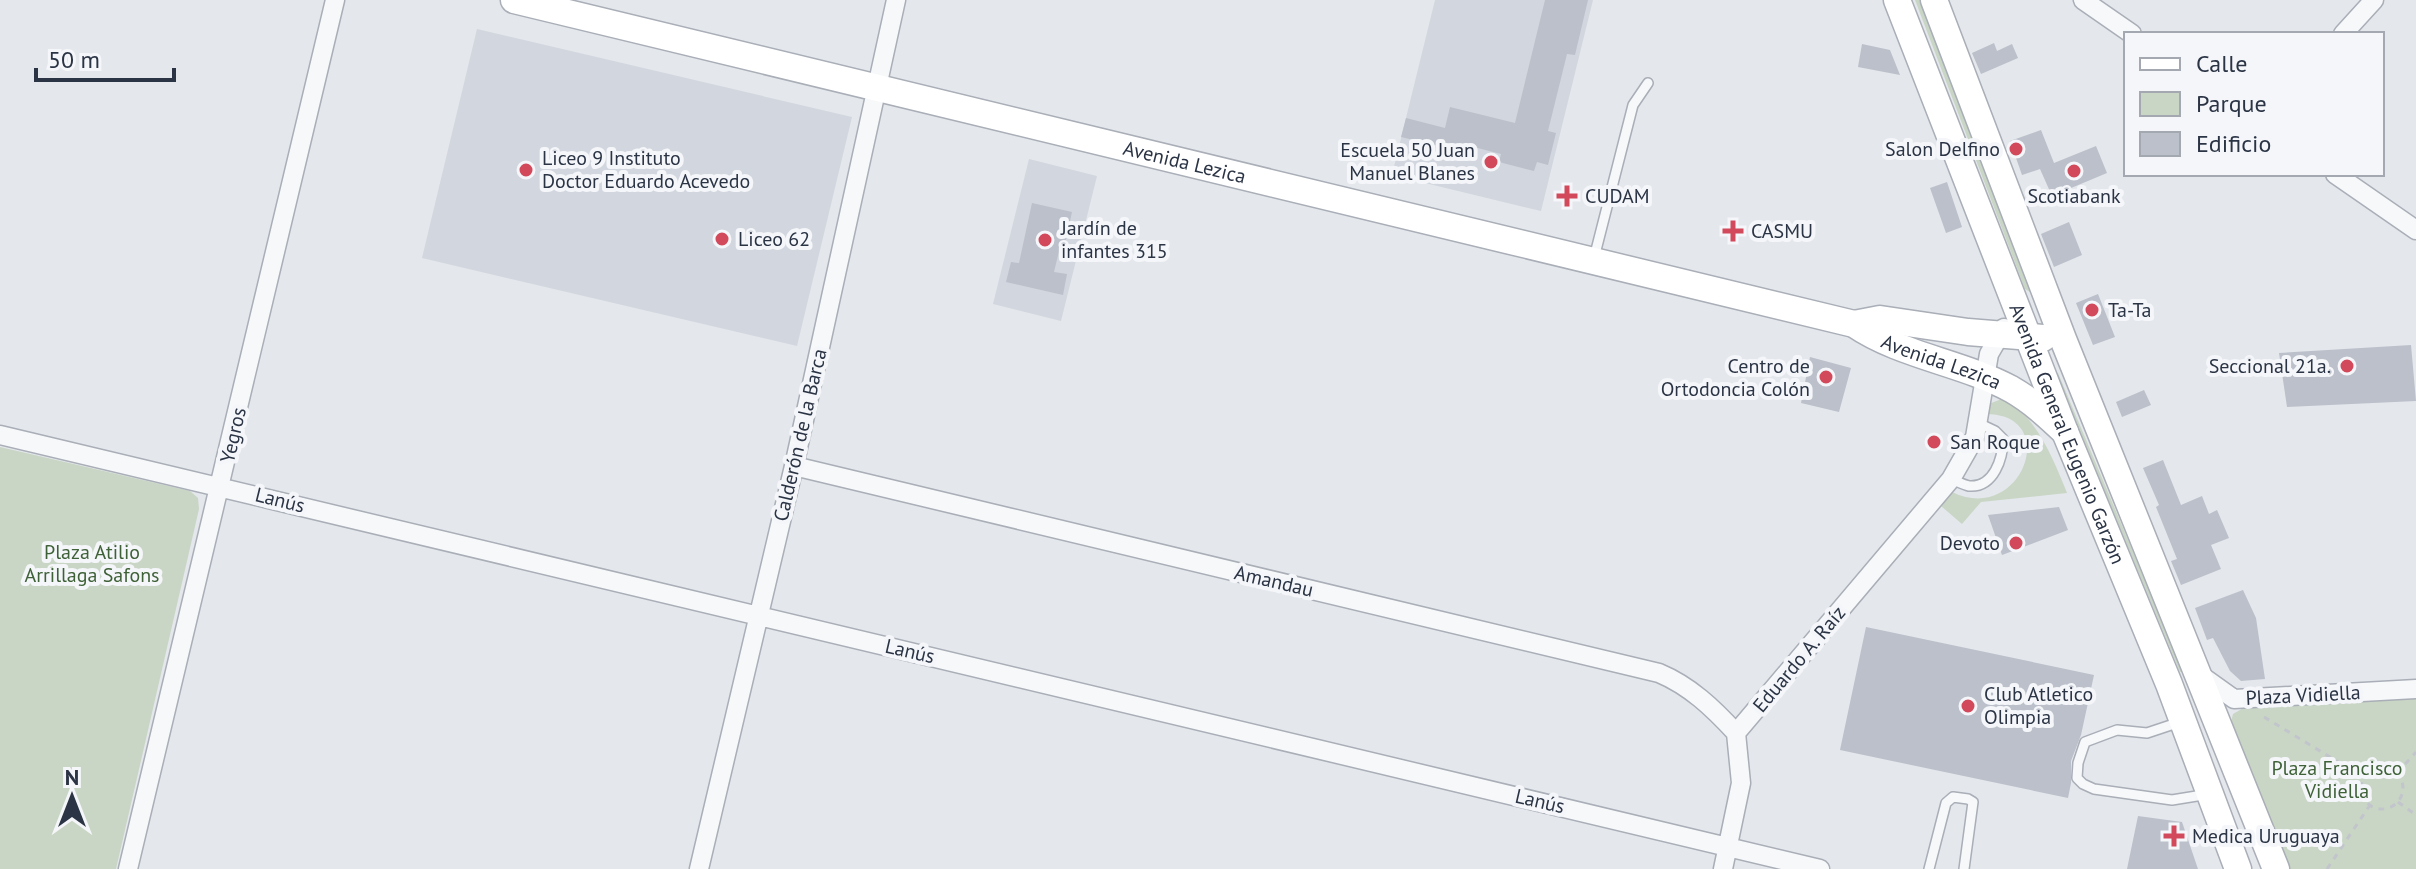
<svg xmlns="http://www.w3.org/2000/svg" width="2416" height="869" viewBox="0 0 2416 869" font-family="'PT Sans',sans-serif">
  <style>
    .built { fill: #d2d6de }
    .green { fill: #c9d6c5 }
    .building { fill: #bbc0ca }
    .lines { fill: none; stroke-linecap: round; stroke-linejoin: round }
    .lane-casing { stroke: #a9aeb7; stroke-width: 12 }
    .street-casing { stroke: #a9aeb7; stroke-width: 21 }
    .secondary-casing { stroke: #a9aeb7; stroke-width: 29 }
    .path { stroke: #c2c5cb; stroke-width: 3; stroke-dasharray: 6 6; stroke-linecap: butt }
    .lane { stroke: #f7f8fa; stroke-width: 9 }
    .street { stroke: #f7f8fa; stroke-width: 18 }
    .secondary { stroke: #fff; stroke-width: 26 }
    .poi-dot { fill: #d1495b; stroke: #f4f6f9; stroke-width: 3 }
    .labels { text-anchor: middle; stroke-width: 8; stroke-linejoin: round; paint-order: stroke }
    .poi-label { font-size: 20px; fill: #2b3445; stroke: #f4f6f9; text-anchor: start }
    .street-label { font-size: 20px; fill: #2b3445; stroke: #f4f6f9 }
    .park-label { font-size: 20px; fill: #3f6138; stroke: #f4f6f9 }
  </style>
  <rect width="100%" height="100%" fill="#e4e7ec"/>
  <!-- built -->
  <path class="built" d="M1435 0H1593L1541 211 1392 175Z
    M477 29 852 117 797 346 422 258Z
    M1029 159 1097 176 1061 321 993 304Z"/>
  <!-- green -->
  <path class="green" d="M1915 0H1924L2033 289 2030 292 2025 289Z
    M2058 373 2183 671 2180 672 2056 374Z
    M2004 398C2036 416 2054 460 2067 493L1981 502 1962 524 1941 506 1952 492C2022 526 2062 414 1986 414L1989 404Z
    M0 447 190 491 198 498 199 509 116 869H0Z
    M2416 695V869H2287L2231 722 2233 714 2247 706Z"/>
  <!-- building -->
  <path class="building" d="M1545 0H1588L1575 55 1567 54 1548 131 1556 133 1548 165 1537 162 1534 171 1499 162 1501 154 1462 144 1460 151 1401 137 1406 118 1445 128 1450 107 1515 123Z
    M1994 43 1997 51 2012 44 2018 58 1981 74 1972 53Z
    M1862 44 1890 50 1900 75 1858 67Z
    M2041 130 2054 163 2096 146 2107 173 2052 196 2040 169 2022 175 2010 141Z
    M1947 182 1962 227 1946 233 1930 188Z
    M1032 203 1072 212 1065 244 1061 243 1054 272 1067 274 1063 295 1006 282 1011 262 1019 263Z
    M2069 222 2082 255 2054 267 2041 234Z
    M2098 294 2115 337 2093 345 2076 303Z
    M2411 345 2416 401 2287 407 2279 353Z
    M1810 357 1851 368 1839 412 1801 403Z
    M2144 390 2151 405 2122 417 2116 402Z
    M2163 460 2181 505 2202 496 2209 514 2217 510 2229 538 2211 545 2221 569 2181 585 2171 561 2177 559 2156 507 2159 505 2143 468Z
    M2059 507 2068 530 2002 555 1988 515Z
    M2243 590 2256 618 2265 679 2241 681 2230 671 2213 638 2207 640 2195 608Z
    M1866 627 2094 675 2081 735 2071 761V783L2068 798 1840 750Z
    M2138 816 2182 822 2198 869H2127Z"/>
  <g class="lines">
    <defs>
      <path id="lane" d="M1594 258 1633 105 1648 83
        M1951 479C1956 481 1964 485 1969 486 1994 488 2003 458 2003 439L1995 431 1978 423
        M2180 722 2147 733 2117 730 2085 742 2078 763 2077 778 2083 784 2094 789 2172 800 2209 794
        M1929 869 1946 803 1953 797 1968 799 1973 802 1964 869"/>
      <path id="street" d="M2083 0 2132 34
        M2343 34 2374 0
        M2335 174 2416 230
        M0 435 1820 869
        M794 466 1659 673C1690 686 1713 708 1736 733
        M2199 674 2234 699 2416 689
        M128 869 335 0
        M699 869 794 466 896 0
        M1723 869 1741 783 1736 733 1951 479 1975 437 1989 354 2004 328"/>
      <g id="secondary">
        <path id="s1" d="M514 0 1854 324C1901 356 1961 362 2011 389 2032 401 2048 416 2065 432"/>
        <path id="s2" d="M1897 0 2065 432 2169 684 2238 869"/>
        <path d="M1934 0 2063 339 2276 869"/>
        <path d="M1854 324 1880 319 1968 332 2043 338"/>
      </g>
    </defs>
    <!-- lane casing -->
    <use href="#lane" class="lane-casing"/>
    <!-- street casing -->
    <use href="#street" class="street-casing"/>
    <!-- secondary casing -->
    <use href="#secondary" class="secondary-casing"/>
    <!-- path -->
    <path class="path" d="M2264 717 2363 777
      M2361 788a21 21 0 1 1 42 0a21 21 0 1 1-42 0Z
      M2397 773 2416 752
      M2398 802 2416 815
      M2327 869 2370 805"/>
    <!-- lane -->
    <use href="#lane" class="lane"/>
    <!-- street -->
    <use href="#street" class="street"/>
    <!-- secondary -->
    <use href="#secondary" class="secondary"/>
  </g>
  <!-- markers -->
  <g class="poi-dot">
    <circle cx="2016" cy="149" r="8"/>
    <circle cx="1491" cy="162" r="8"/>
    <circle cx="526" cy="170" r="8"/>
    <circle cx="2074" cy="171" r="8"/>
    <path d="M1563 184h8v8h8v8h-8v8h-8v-8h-8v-8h8z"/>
    <path d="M1729 219h8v8h8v8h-8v8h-8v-8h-8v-8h8z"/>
    <circle cx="722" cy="239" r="8"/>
    <circle cx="1045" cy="240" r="8"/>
    <circle cx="2092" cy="310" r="8"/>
    <circle cx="2347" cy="366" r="8"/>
    <circle cx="1826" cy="377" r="8"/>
    <circle cx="1934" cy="442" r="8"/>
    <circle cx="2016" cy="543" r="8"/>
    <circle cx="1968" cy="706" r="8"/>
    <path d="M2170 824h8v8h8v8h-8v8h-8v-8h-8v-8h8z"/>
  </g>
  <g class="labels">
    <!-- poi labels -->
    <g class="poi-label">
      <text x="2000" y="156" text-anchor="end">Salon Delfino</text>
      <text x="1475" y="157" text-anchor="end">Escuela 50 Juan<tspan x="1475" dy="23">Manuel Blanes</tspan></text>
      <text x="542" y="165">Liceo 9 Instituto<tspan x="542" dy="23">Doctor Eduardo Acevedo</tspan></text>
      <text x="1585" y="203">CUDAM</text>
      <text x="2074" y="203" text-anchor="middle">Scotiabank</text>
      <text x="1061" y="235">Jardín de<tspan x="1061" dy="23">infantes 315</tspan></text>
      <text x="1751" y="238">CASMU</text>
      <text x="738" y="246">Liceo 62</text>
      <text x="2108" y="317">Ta-Ta</text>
      <text x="1810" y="373" text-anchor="end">Centro de<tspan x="1810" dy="23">Ortodoncia Colón</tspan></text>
      <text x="2331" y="373" text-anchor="end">Seccional 21a.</text>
      <text x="1950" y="449">San Roque</text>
      <text x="2000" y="550" text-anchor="end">Devoto</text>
      <text x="1984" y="701">Club Atletico<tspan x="1984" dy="23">Olimpia</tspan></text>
      <text x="2192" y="843">Medica Uruguaya</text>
    </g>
    <!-- street labels -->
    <g class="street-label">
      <text dy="7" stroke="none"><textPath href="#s1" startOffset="690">Avenida Lezica</textPath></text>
      <text dy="7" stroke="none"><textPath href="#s1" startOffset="1474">Avenida Lezica</textPath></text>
      <text dy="7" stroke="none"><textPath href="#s2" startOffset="466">Avenida General Eugenio Garzón</textPath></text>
      <text transform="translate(233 435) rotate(-77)" y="7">Yegros</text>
      <text transform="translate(800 435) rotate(-77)" y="7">Calderón de la Barca</text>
      <text transform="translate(280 500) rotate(14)" y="7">Lanús</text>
      <text transform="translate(1274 581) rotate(13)" y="7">Amandau</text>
      <text transform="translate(910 651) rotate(13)" y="7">Lanús</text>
      <text transform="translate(1799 659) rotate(-50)" y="7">Eduardo A. Raíz</text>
      <text transform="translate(2303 695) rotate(-3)" y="7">Plaza Vidiella</text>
      <text transform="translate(1540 801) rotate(13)" y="7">Lanús</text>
    </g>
    <!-- park labels -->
    <g class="park-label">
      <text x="92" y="559">Plaza Atilio<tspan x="92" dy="23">Arrillaga Safons</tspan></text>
      <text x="2337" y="775">Plaza Francisco<tspan x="2337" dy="23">Vidiella</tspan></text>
    </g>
  </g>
  <!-- legend -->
  <rect x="2124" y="32" width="260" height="144" fill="#f4f6f9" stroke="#a4a8b1" stroke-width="2"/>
  <rect x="2140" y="58" width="40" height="12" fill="#ffffff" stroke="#a4a8b1" stroke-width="2"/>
  <text x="2196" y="72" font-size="24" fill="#2b3445">Calle</text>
  <rect x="2140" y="92" width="40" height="24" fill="#c9d6c5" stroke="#a4a8b1" stroke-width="2"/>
  <text x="2196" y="112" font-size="24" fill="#2b3445">Parque</text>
  <rect x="2140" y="132" width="40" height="24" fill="#bbc0ca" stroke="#a4a8b1" stroke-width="2"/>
  <text x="2196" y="152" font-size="24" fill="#2b3445">Edificio</text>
  <!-- north arrow -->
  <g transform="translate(72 797)" stroke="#f4f6f9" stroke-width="6" paint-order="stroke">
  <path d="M0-6L14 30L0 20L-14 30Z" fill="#2b3445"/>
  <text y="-12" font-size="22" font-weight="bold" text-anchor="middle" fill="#2b3445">N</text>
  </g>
  <!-- scale -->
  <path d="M36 68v12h138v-12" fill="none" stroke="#2b3445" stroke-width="4"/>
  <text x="48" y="68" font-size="24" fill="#2b3445" stroke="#f4f6f9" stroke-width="6" paint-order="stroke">50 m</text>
</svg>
